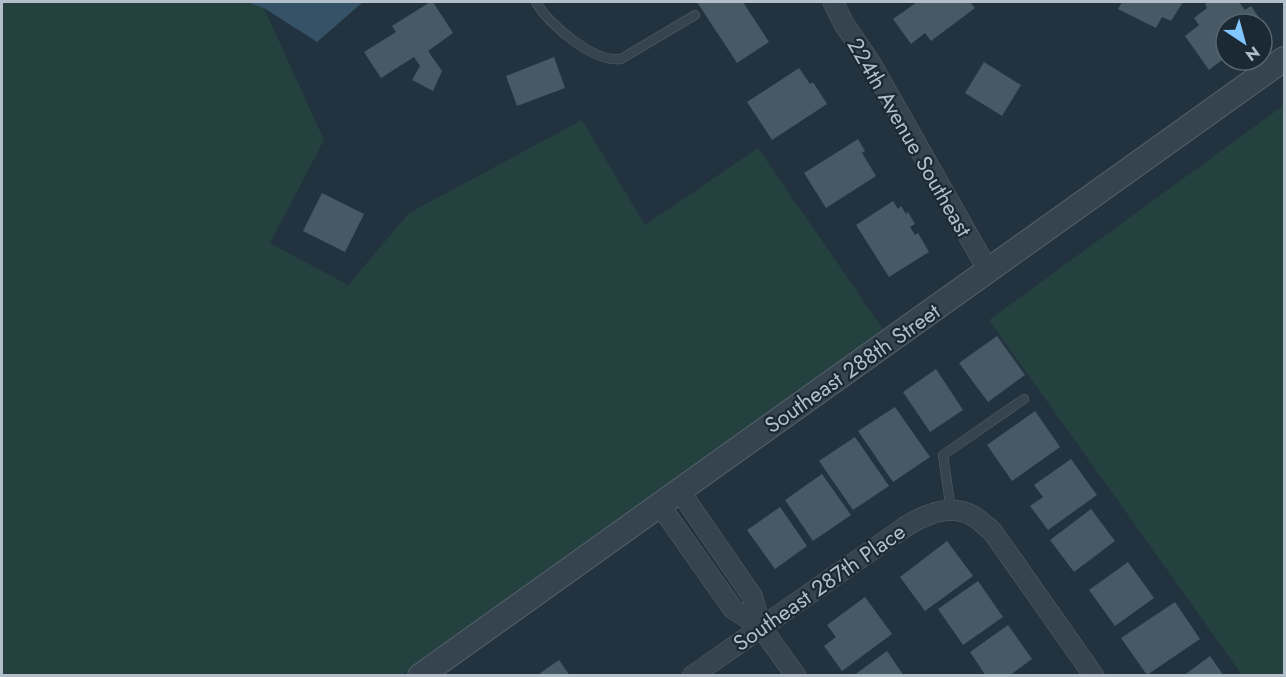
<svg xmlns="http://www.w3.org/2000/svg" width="1286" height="677" viewBox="0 0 1286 677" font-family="Jost,sans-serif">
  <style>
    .green { fill: #24403f }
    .water { fill: #355267 }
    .building { fill: #465965 }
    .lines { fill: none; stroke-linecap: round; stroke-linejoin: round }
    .service-casing { stroke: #54626d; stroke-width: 10 }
    .minor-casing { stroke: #54626d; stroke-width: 21 }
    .tertiary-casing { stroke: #54626d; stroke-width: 26 }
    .service { stroke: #36444f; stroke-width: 9 }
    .minor { stroke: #36444f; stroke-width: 20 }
    .tertiary { stroke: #36444f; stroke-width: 24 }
    .labels { text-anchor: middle; stroke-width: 4.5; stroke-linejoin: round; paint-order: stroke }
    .street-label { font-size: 22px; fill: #b2bfca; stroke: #1b2934 }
  </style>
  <rect width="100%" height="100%" fill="#22333f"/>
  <!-- green -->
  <path class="green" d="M2 2H246L264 8 324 140 270 243 348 285 409 213 582 120 645 225 758 148 885 332 402 675H2Z
    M1284 105V675H1242L989 320Z"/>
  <!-- water -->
  <path class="water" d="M246 2H363L317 42 264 8Z"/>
  <!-- building -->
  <path class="building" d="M430 2H433L453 33 428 51 442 71 433 91 412 80 420 66 414 57 381 78 364 52 396 32 392 26Z
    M697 2H743L769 42 737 63Z
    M917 2H970L975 8 931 41 925 33 911 44 893 19Z
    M1122 2H1183L1171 21 1162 17 1156 28 1118 9Z
    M1209 2H1239L1245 10 1251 6 1266 28 1262 31V24H1226V57L1209 70 1185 36 1199 25 1194 18 1207 8 1205 4Z
    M554 57 565 88 517 106 506 76Z
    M984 62 1021 85 1002 116 965 93Z
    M799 68 810 84 813 82 827 104 772 140 747 102Z
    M858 139 865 151 862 153 876 176 826 208 804 173Z
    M322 193 364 214 345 252 303 231Z
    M893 201 898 209 901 206 906 214 908 212 915 224 910 227 915 235 918 233 929 252 889 277 856 225Z
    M997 336 1025 375 988 402 959 363Z
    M936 369 963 410 930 432 903 392Z
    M895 407 930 457 893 482 858 431Z
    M1035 411 1060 447 1012 481 987 445Z
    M855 437 889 486 853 510 819 461Z
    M1071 459 1097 495 1048 530 1030 506 1043 497 1034 485Z
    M822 474 851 515 813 541 785 500Z
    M780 507 807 546 775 569 747 530Z
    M1091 509 1115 541 1074 572 1050 540Z
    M947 541 973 576 925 611 900 577Z
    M1128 562 1154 598 1115 626 1089 590Z
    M978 581 1003 617 963 645 938 609Z
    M865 597 892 634 842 671 824 646 836 637 827 625Z
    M1175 602 1200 639 1147 675 1121 638Z
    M1008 625 1032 659 1009 676H986L970 652Z
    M887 651 904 676H853Z
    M1210 656 1224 676H1183Z
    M559 660 570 676H536Z"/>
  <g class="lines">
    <defs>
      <path id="service" d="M536 2C548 24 594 63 621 59L695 15
        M951 510 943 455 1024 399"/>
      <path id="minor" d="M833 2 844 24 870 62 989 272
        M659 504 733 609 761 627 752 596 679 490
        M761 627 796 676
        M692 676 905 527C924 515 951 503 973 516 980 520 986 526 992 531L1094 676"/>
      <path id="tertiary" d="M420 676 1284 59"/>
    </defs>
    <!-- service casing -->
    <use href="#service" class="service-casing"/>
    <!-- minor casing -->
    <use href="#minor" class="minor-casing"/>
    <!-- tertiary casing -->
    <use href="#tertiary" class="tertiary-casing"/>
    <!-- service -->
    <use href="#service" class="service"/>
    <!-- minor -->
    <use href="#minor" class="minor"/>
    <!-- tertiary -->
    <use href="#tertiary" class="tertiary"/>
  </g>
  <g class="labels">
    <!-- street labels -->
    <g class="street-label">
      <text transform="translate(910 137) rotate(60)" y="8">224th Avenue Southeast</text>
      <text transform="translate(852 368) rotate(-35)" y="8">Southeast 288th Street</text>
      <text transform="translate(819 587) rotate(-35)" y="8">Southeast 287th Place</text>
    </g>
  </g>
  <!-- border -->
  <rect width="1286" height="677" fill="none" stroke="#b2bfca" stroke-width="6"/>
  <!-- north arrow -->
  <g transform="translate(1244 42) rotate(144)"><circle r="28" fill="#1b2934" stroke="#576570" stroke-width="1.5"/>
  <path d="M0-4.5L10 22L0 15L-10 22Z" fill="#82c6ff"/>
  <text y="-9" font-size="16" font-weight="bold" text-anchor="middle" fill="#b2bfca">N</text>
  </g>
</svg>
